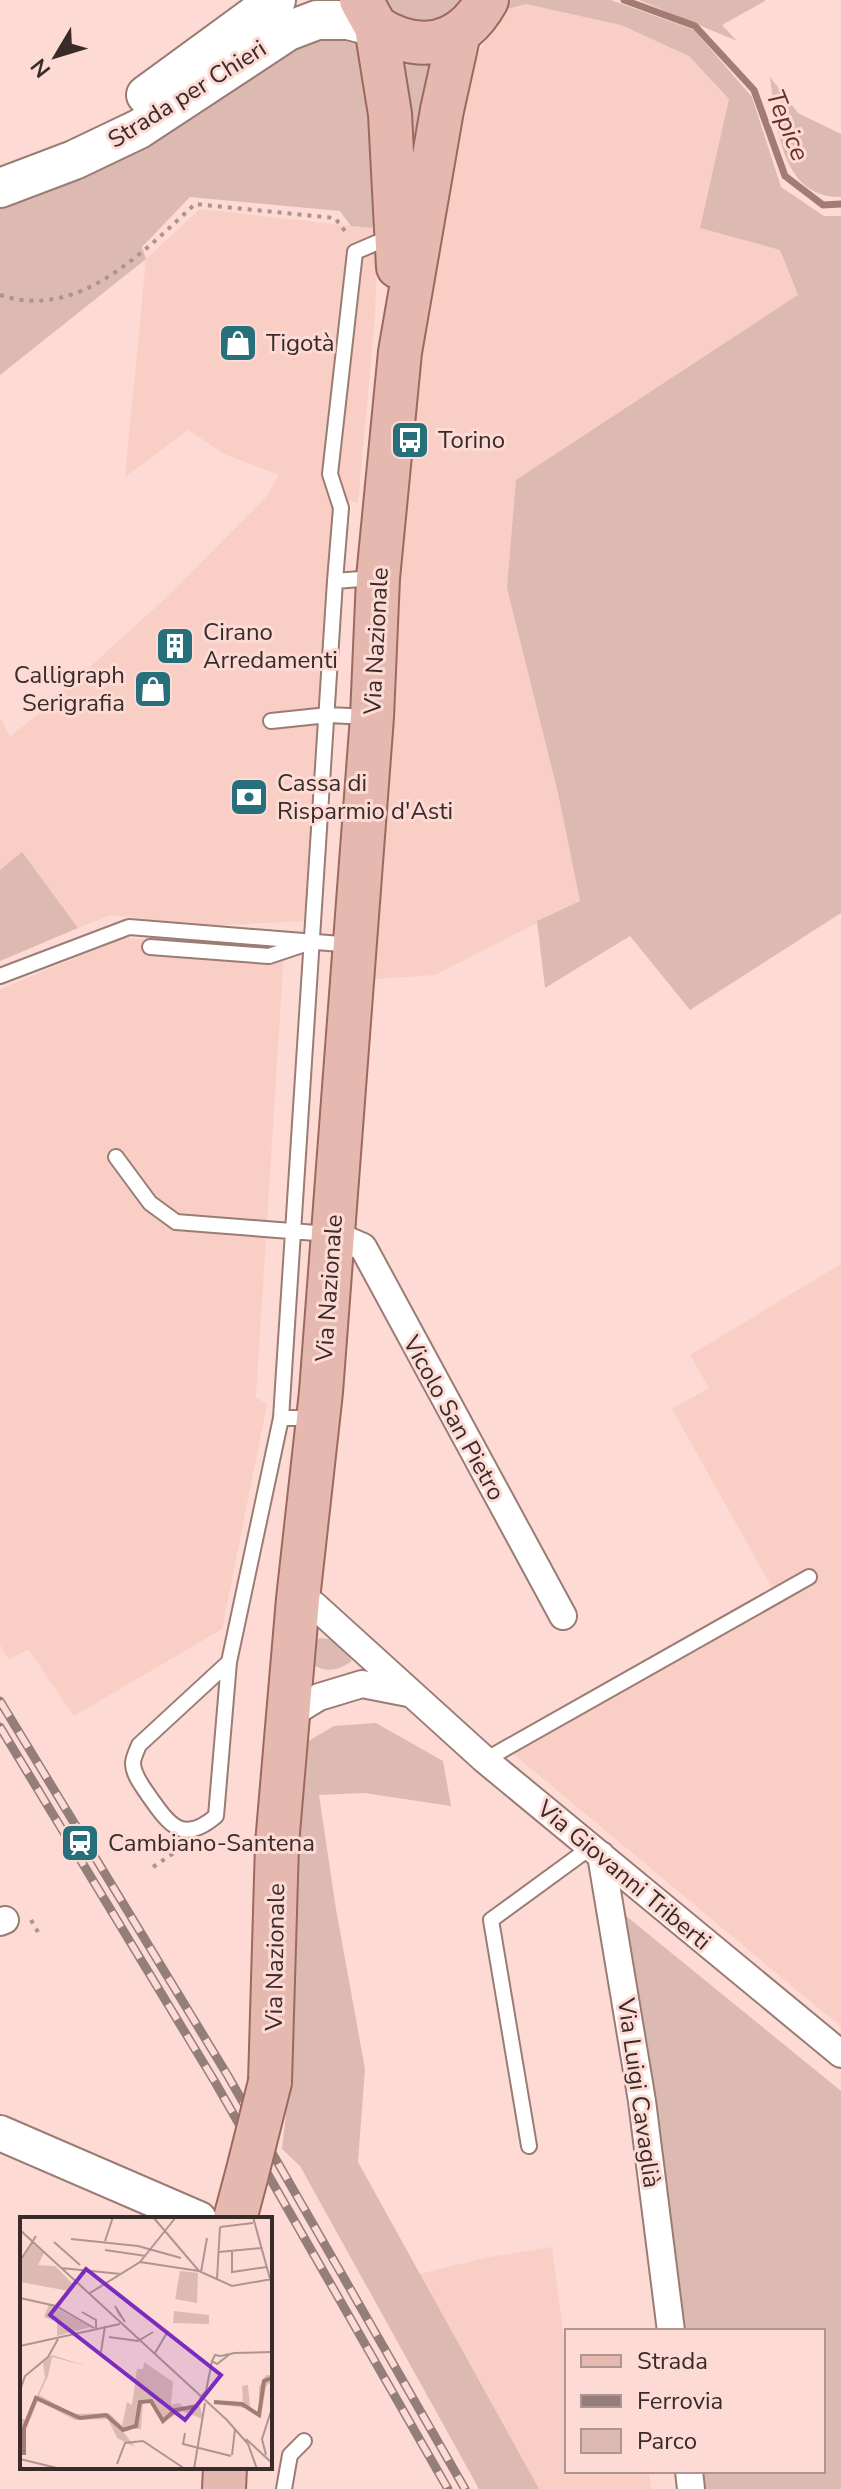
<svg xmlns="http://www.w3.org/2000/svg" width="841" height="2489" viewBox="0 0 841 2489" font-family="'Nunito Sans',sans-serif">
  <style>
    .built { fill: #f8cec5 }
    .green { fill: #dcb9b1 }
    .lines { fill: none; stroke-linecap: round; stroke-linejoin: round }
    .stream { stroke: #a37b73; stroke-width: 7 }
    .service-casing { stroke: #9a7c75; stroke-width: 18 }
    .minor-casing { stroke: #9a7c75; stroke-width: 30 }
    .tertiary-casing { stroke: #9a7c75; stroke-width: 38 }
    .secondary-casing { stroke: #9a7c75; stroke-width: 42 }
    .primary-casing { stroke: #9d695e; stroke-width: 46 }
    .path { stroke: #ac938e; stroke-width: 4; stroke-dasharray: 4 6; stroke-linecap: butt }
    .service { stroke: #fff; stroke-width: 14 }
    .minor { stroke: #fff; stroke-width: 26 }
    .tertiary { stroke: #fff; stroke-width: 34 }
    .secondary { stroke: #fff; stroke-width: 38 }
    .primary { stroke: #e5b9b0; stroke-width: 42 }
    .rail-casing { stroke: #947e79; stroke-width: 9 }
    .rail { stroke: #fddbd4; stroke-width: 6; stroke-dasharray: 18; stroke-linecap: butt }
    .primary-bridge-casing { stroke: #9d695e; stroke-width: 46; stroke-linecap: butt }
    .primary-bridge { stroke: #e5b9b0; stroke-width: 42 }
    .labels { text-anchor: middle; stroke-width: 6; stroke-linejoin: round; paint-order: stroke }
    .street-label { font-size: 24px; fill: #382b29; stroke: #fddbd4 }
    .poi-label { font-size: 24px; fill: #382b29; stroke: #fddbd4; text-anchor: start }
    .water-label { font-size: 26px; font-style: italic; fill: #683127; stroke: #fddbd4 }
    .inset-river { fill: none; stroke: #a37b73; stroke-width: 4 }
    .inset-road { fill: none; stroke: #ae9590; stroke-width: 2 }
    .view { fill: #7b2cbf; fill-opacity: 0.15; stroke: #7b2cbf; stroke-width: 4 }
    .inset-edge { fill: none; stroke: #382b29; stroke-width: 4 }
  </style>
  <rect width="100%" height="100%" fill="#fddbd4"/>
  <!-- built -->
  <path class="built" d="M526 4 621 24 689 56 729 99 700 228 780 250 798 296 516 480 558 793 580 901 435 975 362 980 403 413 457 86 507 9Z
    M200 209 378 229 375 317 358 503 347 500 309 921 203 926 110 915 78 928 22 853 0 870V717L10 737 38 714 169 595 266 497 279 475 224 454 188 430 125 477 146 259Z
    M124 938 284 951 256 1397 267 1404 222 1629 74 1716 28 1649 9 1660 0 1645V989Z
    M841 1264V2027L510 1751 780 1602 672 1409 709 1388 690 1355Z
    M552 2247 567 2362V2471H649L651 2489H539L419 2274 489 2257Z"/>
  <!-- green -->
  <path class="green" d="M382 0H461C440 36 405 28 382 0Z
    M511 0H611L694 30 752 97 781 187 824 216H841V913L690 1010 630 936 545 988 537 921 580 901 558 793 507 588 516 480 798 295 780 250 700 228 729 99 689 56 621 25 526 4 507 9Z
    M639 0H765V1L722 25 737 41Z
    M325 31 352 38 366 56 382 198 372 228 351 226 340 211 190 197 142 247 146 259 0 375V205Z
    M396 59 433 62 418 182Z
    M770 77 798 113 841 134V197C780 198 776 123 770 77Z
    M22 852 78 928 0 961V870Z
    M320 1638 338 1640 352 1661C336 1672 324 1673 309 1662L310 1643Z
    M376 1723 443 1761 451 1806 364 1793 319 1795 336 1909 365 2069 358 2162 539 2489H479L300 2166 282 2149 293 2053 297 1782 305 1743 334 1726Z
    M620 1911 841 2091V2489H703L699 2471H823V2331H679Z"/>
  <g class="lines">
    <!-- stream -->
    <path class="stream" d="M624 0 695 26 754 90 785 176 823 205 841 204"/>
    <defs>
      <path id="service" d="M335 581 341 508 330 474 355 252 390 237
        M271 721 328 715 370 717
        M150 947 269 956 305 944
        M0 976 129 927 353 945
        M116 1157 150 1203 176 1222 329 1234
        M281 1418 335 581 373 578
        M229 1662 216 1816C183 1844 170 1826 149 1796 143 1787 133 1775 133 1763 133 1758 137 1750 139 1745L229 1662 281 1418H315
        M485 1760 809 1577
        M529 2146 491 1920 591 1847
        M284 2489 290 2455 304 2441"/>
      <path id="minor" d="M333 1234 363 1247 563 1616
        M298 1599 314 1605 485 1760 841 2054
        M288 1716 319 1697 362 1684 408 1693
        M601 1855 642 2101 671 2331
        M0 1922 5 1920
        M689 2471 691 2489"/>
      <path id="tertiary" d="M0 2133 199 2219"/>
      <path id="secondary" d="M146 95 276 0
        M0 188 74 160 139 129 288 31 317 20H348L376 27"/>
      <path id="primary" d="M361 0 376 27 390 114 398 267
        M376 27C419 54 461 47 487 0
        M270 2082 277 1844 298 1599 321 1392 372 717 378 578 400 352 442 110 459 33
        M235 2219 247 2174
        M224 2489 225 2467"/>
    </defs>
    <!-- service casing -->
    <use href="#service" class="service-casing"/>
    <!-- minor casing -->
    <use href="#minor" class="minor-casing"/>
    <!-- tertiary casing -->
    <use href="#tertiary" class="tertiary-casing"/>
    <!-- secondary casing -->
    <use href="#secondary" class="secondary-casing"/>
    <!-- primary casing -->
    <use href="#primary" class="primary-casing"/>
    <!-- path -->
    <path class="path" d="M0 295C78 321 142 253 195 204L335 218 348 235
      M153 1867 180 1849
      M31 1920 38 1932"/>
    <!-- service -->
    <use href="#service" class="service"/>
    <!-- minor -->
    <use href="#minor" class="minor"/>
    <!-- tertiary -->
    <use href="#tertiary" class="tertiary"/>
    <!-- secondary -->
    <use href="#secondary" class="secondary"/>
    <!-- primary -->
    <use href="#primary" class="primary"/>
    <defs>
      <path id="rail" d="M0 1701 228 2076 465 2489
        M0 1727 215 2082 448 2489"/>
    </defs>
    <!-- rail casing -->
    <use href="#rail" class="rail-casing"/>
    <!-- rail -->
    <use href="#rail" class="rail"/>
    <defs>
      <path id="primary-bridge" d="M247 2174 270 2082"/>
    </defs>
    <!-- primary-bridge casing -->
    <use href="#primary-bridge" class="primary-bridge-casing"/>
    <!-- primary-bridge -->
    <use href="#primary-bridge" class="primary-bridge"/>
  </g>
  <!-- icons -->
  <defs>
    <symbol id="shop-square" viewBox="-11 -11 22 22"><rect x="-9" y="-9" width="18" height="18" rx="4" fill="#276f7b" stroke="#fddbd4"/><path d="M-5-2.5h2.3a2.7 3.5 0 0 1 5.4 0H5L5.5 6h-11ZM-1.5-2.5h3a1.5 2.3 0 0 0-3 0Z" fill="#fff"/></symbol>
    <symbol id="bus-square" viewBox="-11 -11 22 22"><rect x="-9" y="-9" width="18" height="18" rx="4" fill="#276f7b" stroke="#fddbd4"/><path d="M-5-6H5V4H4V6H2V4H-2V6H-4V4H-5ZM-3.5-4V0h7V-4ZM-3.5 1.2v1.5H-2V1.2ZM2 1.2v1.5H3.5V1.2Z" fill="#fff"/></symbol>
    <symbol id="building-square" viewBox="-11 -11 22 22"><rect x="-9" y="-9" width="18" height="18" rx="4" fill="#276f7b" stroke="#fddbd4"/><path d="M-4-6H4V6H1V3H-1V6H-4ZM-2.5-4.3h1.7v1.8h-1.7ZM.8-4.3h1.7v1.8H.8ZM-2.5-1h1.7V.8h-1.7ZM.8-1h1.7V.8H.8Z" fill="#fff"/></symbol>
    <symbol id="bank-square" viewBox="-11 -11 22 22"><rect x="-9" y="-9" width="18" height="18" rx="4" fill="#276f7b" stroke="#fddbd4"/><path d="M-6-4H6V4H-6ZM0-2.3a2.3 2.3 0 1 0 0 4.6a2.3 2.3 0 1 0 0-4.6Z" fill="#fff"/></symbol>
    <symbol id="station-square" viewBox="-11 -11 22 22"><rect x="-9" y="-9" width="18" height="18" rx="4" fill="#276f7b" stroke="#fddbd4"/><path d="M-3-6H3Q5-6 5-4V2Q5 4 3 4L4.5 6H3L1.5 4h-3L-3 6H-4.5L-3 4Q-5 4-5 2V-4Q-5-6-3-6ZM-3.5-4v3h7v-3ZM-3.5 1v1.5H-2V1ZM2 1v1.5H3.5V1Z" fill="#fff"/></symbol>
  </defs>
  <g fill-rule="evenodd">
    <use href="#shop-square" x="216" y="321" width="44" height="44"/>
    <use href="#bus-square" x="388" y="418" width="44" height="44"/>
    <use href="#building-square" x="153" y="624" width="44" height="44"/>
    <use href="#shop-square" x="131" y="667" width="44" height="44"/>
    <use href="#bank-square" x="227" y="775" width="44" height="44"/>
    <use href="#station-square" x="58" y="1821" width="44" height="44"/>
  </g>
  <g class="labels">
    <!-- street labels -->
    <g class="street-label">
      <text transform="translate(187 94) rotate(-32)" y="8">Strada per Chieri</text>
      <text transform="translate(376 641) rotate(-87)" y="8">Via Nazionale</text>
      <text transform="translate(329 1288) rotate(-86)" y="8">Via Nazionale</text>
      <text transform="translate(454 1418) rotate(61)" y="8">Vicolo San Pietro</text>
      <text transform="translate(624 1875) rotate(40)" y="8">Via Giovanni Triberti</text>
      <text transform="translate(275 1957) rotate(-89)" y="8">Via Nazionale</text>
      <text transform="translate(639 2093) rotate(82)" y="8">Via Luigi Cavaglià</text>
    </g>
    <!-- poi labels -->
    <g class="poi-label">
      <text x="266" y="351">Tigotà</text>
      <text x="438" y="448">Torino</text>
      <text x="203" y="640">Cirano<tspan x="203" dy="28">Arredamenti</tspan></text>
      <text x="125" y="683" text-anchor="end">Calligraph<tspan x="125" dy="28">Serigrafia</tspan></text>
      <text x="277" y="791">Cassa di<tspan x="277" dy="28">Risparmio d'Asti</tspan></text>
      <text x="108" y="1851">Cambiano-Santena</text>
    </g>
    <!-- water labels -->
    <g class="water-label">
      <text transform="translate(788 125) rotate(68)" y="9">Tepice</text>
    </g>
  </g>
  <!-- overview -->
  <g transform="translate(20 2217)">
    <rect width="252" height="252" fill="#fddbd4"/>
    <path d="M12 26 24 36 18 48 35 49 53 67 49 74 0 65V47ZM160 54 178 56 177 86 155 82ZM29 87 71 110 37 119V105L24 100ZM154 94 189 98V107L153 106ZM32 138 67 149 32 140 28 159 19 178 54 197 89 196 102 209 107 185 112 188 117 152H123L124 145 153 165 151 188 159 186 168 193 179 185 183 202 162 194 142 206 132 186H123L121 212H101L115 230 97 221 88 202 55 203 18 184 6 212H0V201L6 203 25 161 23 146ZM246 158H252V164L246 169 241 200 226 191 194 187 223 185 222 169 228 168 230 190 239 196V170Z" fill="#dcb9b1"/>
    <path class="inset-river" d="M194 185 222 187 239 198 244 164 252 161M4 238V211L16 181 60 201 86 198 103 213 116 209 120 185 131 184 143 204 155 193 178 189"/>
    <path class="inset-road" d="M133 0 179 54M233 0 252 69M200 10 233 6M0 13 208 204M51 22 118 29 161 41M85 24 93 0M34 25 60 48M85 33 126 39M212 33V55L247 50M199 35 241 31M0 44 16 19M120 45 179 54 212 69 252 62M41 51 101 57M181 55 187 21M197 62 200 10M70 76 120 45 156 0M0 81 36 89 74 111M62 95 76 103V111M101 100 95 89 105 105M89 120 118 124 133 115M0 129 100 107M81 135 85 109M135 136 148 114M210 137 197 147 192 144 195 138 200 139H201L205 138 210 137 214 136 252 135M0 174 5 159 28 140 38 122M180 181 186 174 192 144M206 202 228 227 237 252M165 216 163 227 211 239M226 222 252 246M212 238 215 212M246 238 242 222 252 191M0 242 41 252M97 247 105 226 123 224 165 252M174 252 185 186"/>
    <path class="view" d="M66 52 201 158 165 203 30 98Z"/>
    <rect width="252" height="252" class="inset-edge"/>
  </g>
  <!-- legend -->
  <rect x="565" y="2329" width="260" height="144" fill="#fddbd4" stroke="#ae9590" stroke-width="2"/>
  <rect x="581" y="2355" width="40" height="12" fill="#e5b9b0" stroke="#ae9590" stroke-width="2"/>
  <text x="637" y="2369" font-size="24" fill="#382b29">Strada</text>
  <rect x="581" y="2395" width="40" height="12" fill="#947e79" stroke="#ae9590" stroke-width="2"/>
  <text x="637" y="2409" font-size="24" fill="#382b29">Ferrovia</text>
  <rect x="581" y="2429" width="40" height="24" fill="#dcb9b1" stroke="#ae9590" stroke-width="2"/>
  <text x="637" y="2449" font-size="24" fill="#382b29">Parco</text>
  <!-- north arrow -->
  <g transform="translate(56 56) rotate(232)" stroke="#fddbd4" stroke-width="6" paint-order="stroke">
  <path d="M0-6L14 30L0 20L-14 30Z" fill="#382b29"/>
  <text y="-12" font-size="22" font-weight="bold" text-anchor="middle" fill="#382b29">N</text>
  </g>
</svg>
